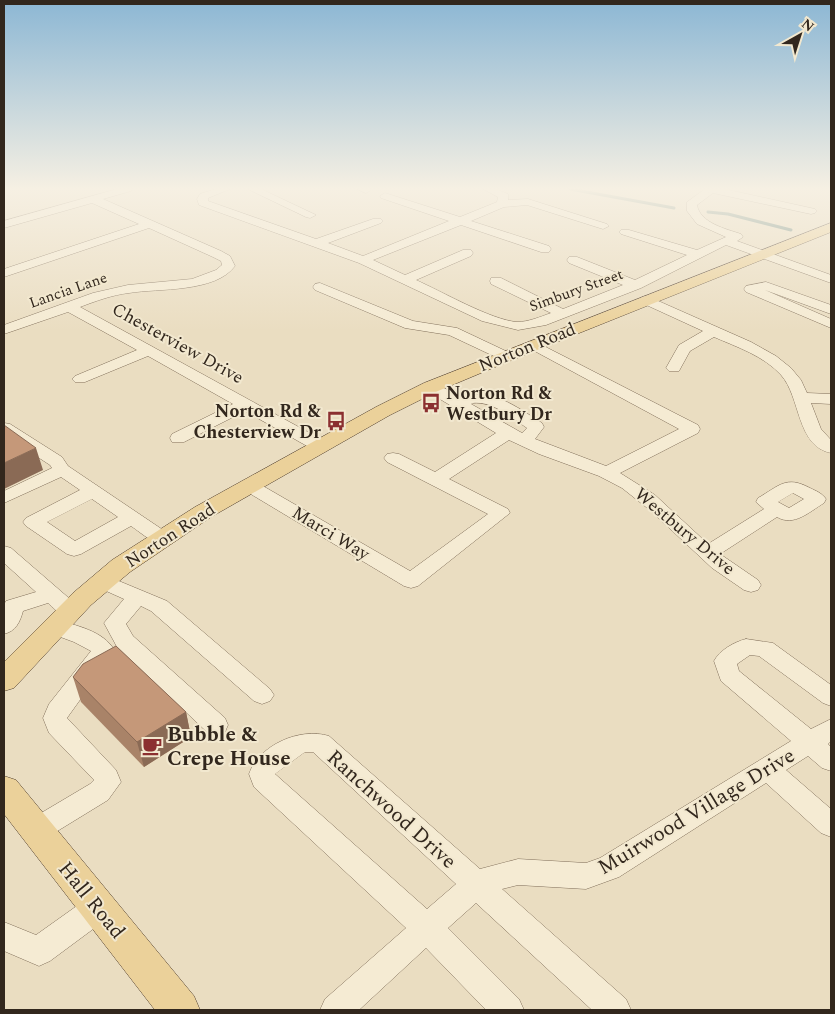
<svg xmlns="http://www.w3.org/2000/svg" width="835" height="1014" viewBox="0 0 835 1014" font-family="Spectral,serif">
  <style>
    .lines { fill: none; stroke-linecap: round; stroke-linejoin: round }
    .stream { stroke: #6b8981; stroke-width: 3 }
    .minor-casing { stroke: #816f5a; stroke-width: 1 }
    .major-casing { stroke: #4f3d2e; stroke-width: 1 }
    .minor { fill: #f5ebd3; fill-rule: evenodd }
    .major { fill: #ebd19a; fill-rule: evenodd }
    .wall { fill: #a98368 }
    .shaded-wall { fill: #8a6a55 }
    .building { fill: #c59879; stroke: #8a6a55 }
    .labels { text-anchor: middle; stroke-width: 4; stroke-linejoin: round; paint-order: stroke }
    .far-street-label { font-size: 15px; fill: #32271d; stroke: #f2e8cf }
    .street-label { font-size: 18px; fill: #32271d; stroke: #f2e8cf }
    .poi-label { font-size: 18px; font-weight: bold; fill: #32271d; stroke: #f2e8cf; text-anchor: start }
    .near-poi-label { font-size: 21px; font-weight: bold; fill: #32271d; stroke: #f2e8cf; text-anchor: start }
    .near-street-label { font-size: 21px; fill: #32271d; stroke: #f2e8cf }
  </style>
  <rect width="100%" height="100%" fill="#eaddc1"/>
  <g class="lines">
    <!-- stream -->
    <path class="stream" d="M570 189 674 208
      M708 212 728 214 791 230"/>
    <defs>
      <path id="minor" d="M117 189H132L131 191 103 199 221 251 230 256 235 266C215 293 159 288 129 293 112 295 96 301 80 307L326 442 329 446 326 450 320 451 314 450 245 411 184 442H172L170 438 172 434 233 404 148 356 85 382H75L72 379 75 376 137 350 68 312 4 334V325L93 293 128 285 192 279 216 270 222 265 221 261 213 257 149 228 4 277V269L139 224 92 203 4 228V221Z
        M216 189H230L208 198V201L316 239 373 219H381L383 221 381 223 328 243 363 256 449 221 381 198 380 196 385 193 460 217 497 202 498 197 483 189H496L508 194V200L528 199 607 224 609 226 603 229 527 205 504 207 471 221 549 246 551 249 549 252H541L461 225 373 260 405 275 463 250H471L473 253 471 256 416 280C441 291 491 320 517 322 528 322 540 317 551 313L491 284 490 281 491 278H501L563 309 623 285 569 263 567 260 569 257H577L635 280 687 255 621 234 619 232 621 230H629L697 250 726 237 697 224 687 211V202L705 189H724L815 209 817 211 815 213 811 214 713 193 697 205C700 223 726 229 741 234L743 237 737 241 831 275V283L726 245 641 288 546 325 518 330 482 321 359 263 199 205 197 199 200 194Z
        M248 189H261L316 215 310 218 306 217Z
        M357 189H370L371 190 366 193Z
        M766 282 831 305V314L765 290 831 319V328L746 292 744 289 746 286Z
        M320 283 413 321 457 328 510 353 512 356 510 359H500L449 335 405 328 315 290 313 287 315 284Z
        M647 296 751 342 776 356 791 368 801 380 807 393 831 394V404L811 403 821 429 831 440V453C796 446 801 397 781 375 764 356 737 347 714 337L690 351 679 371H669L666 368 679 345 703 331 642 303 640 300 642 297Z
        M534 341 698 425 700 429 698 433 620 473 655 495 708 544 764 509 756 502 758 498C779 486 786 475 810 488 816 491 822 493 826 499L824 503C809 512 794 527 777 517L720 554 758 580 761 585 758 590 751 592 744 590 712 568 651 511 622 488 599 476 539 454 509 440 449 479 508 509 510 513 418 586 411 588 404 586 244 490 241 486 244 482 250 481 256 482 410 571 488 514 387 462 384 458 387 454 393 453 399 454 435 472 496 433 425 390 423 387 425 384H437L460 397C493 388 515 406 542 423L544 427 535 439 606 466 679 429 529 348 527 345 529 342ZM473 403C493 401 512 418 527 428L522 433 471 404ZM793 493 804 499 789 508 778 502Z
        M4 423 10 424 62 457 68 466 169 534 172 538 169 542C154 546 143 534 131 526L81 554 74 556 67 554 26 526 23 522 26 518 80 490 61 477 4 503V491L52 468 50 465 4 435ZM92 499 118 517 75 541 47 522Z
        M4 546 11 548 78 606 81 611 78 616C64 620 58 612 48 603L23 611C20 622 16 631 4 634V605L6 601 36 592 4 563Z
        M102 574 167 601 270 689 274 695 270 701 262 704 254 701 151 611 141 606 126 624 133 636 225 718 228 725 225 732 216 735 207 732 117 647 104 623 124 599 95 586 92 581 95 576Z
        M55 619C76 626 103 630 115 651L67 718 116 770 121 782 108 800 46 838 36 842 26 838 22 830 26 822 90 784 94 780 49 733 43 718 49 704 91 651 74 642 47 632 44 627 47 622Z
        M746 639 773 643 831 685V706L823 703 759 656 750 655 737 664 739 671 811 729 831 719V741L828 744 831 747V771L822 768 808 756 786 770 831 809V837L821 833 766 783 619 877 586 889 518 885 502 889 626 999 631 1010H592L476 903 448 928 519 999 524 1010H486L426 948 359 1010H320L325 999 406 928 254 787 249 774C259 745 300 727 329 736L480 869 518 859 586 863 600 858 791 741 721 681 714 661C720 650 734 642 746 639ZM305 752H313L456 884 427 909 275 774Z
        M98 894 108 898 113 908 108 918 50 961 39 966 4 951V922L36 935 88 898Z"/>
      <path id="major" d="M831 223V232L512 360 438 391 390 415 211 517 130 572 91 605 14 688 4 691V662L73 593 112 560 195 507 376 407 424 383Z
        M4 776 16 780 194 996 200 1010H155L4 814Z"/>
    </defs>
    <!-- minor casing -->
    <use href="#minor" class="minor-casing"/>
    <!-- major casing -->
    <use href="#major" class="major-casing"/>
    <!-- minor -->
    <use href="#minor" class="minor"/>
    <!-- major -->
    <use href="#major" class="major"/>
  </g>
  <!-- wall -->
  <path class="wall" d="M73 677 186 712 191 737 144 767 81 702Z"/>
  <!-- shaded-wall -->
  <path class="shaded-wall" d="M36 448 43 470 4 489V463Z
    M186 712 191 737 144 767 137 742Z"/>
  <!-- building -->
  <path class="building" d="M4 425 36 448 4 463Z
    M116 646 186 712 137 742 73 677 83 664Z"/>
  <!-- sky -->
  <linearGradient id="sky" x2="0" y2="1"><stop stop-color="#8cb7d4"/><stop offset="0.57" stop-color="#f6f0e3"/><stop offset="1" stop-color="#f6f0e3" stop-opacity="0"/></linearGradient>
  <rect width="835" height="331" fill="url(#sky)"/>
  <!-- icons -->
  <defs>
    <symbol id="bus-bare" viewBox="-9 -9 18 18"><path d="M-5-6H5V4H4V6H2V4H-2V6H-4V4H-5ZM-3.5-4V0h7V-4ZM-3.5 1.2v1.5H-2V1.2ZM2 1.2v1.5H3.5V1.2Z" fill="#8b2f30" stroke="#f2e8cf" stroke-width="2.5" paint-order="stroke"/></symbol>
    <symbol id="cafe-bare" viewBox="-9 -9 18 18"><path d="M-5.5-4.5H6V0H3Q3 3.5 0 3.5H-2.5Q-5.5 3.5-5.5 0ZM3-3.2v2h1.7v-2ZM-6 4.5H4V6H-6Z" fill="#8b2f30" stroke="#f2e8cf" stroke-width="2.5" paint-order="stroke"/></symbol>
  </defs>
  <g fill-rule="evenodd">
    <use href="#bus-bare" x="417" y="389" width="28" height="28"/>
    <use href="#bus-bare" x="322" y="407" width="28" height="28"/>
    <use href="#cafe-bare" x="138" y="732" width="28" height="28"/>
  </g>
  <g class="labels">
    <!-- far-street labels -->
    <g class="far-street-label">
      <text transform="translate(68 290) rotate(-19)" y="5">Lancia Lane</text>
      <text transform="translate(576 290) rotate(-20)" y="5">Simbury Street</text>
    </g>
    <!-- street labels -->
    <g class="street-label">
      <text transform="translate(178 343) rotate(29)" y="6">Chesterview Drive</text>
      <text transform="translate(527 347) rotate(-22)" y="6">Norton Road</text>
      <text transform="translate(685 531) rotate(40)" y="6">Westbury Drive</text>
      <text transform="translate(331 533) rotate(31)" y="6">Marci Way</text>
      <text transform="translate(170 535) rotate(-33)" y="6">Norton Road</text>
    </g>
    <!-- poi labels -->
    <g class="poi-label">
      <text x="446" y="399">Norton Rd &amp;<tspan x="446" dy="21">Westbury Dr</tspan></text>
      <text x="321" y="417" text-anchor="end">Norton Rd &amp;<tspan x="321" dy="21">Chesterview Dr</tspan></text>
    </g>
    <!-- near-poi labels -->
    <g class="near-poi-label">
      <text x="167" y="741">Bubble &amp;<tspan x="167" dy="24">Crepe House</tspan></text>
    </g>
    <!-- near-street labels -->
    <g class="near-street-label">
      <text transform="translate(392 809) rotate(42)" y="7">Ranchwood Drive</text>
      <text transform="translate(696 811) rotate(-31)" y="7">Muirwood Village Drive</text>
      <text transform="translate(92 900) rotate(51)" y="7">Hall Road</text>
    </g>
  </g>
  <!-- border -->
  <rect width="835" height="1014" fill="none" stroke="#32271d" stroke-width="10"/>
  <!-- north arrow -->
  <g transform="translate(800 35) rotate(39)" stroke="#f2e8cf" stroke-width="4" paint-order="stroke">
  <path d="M0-4L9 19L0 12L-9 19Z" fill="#32271d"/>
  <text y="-8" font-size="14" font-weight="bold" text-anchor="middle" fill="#32271d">N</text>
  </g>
</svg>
